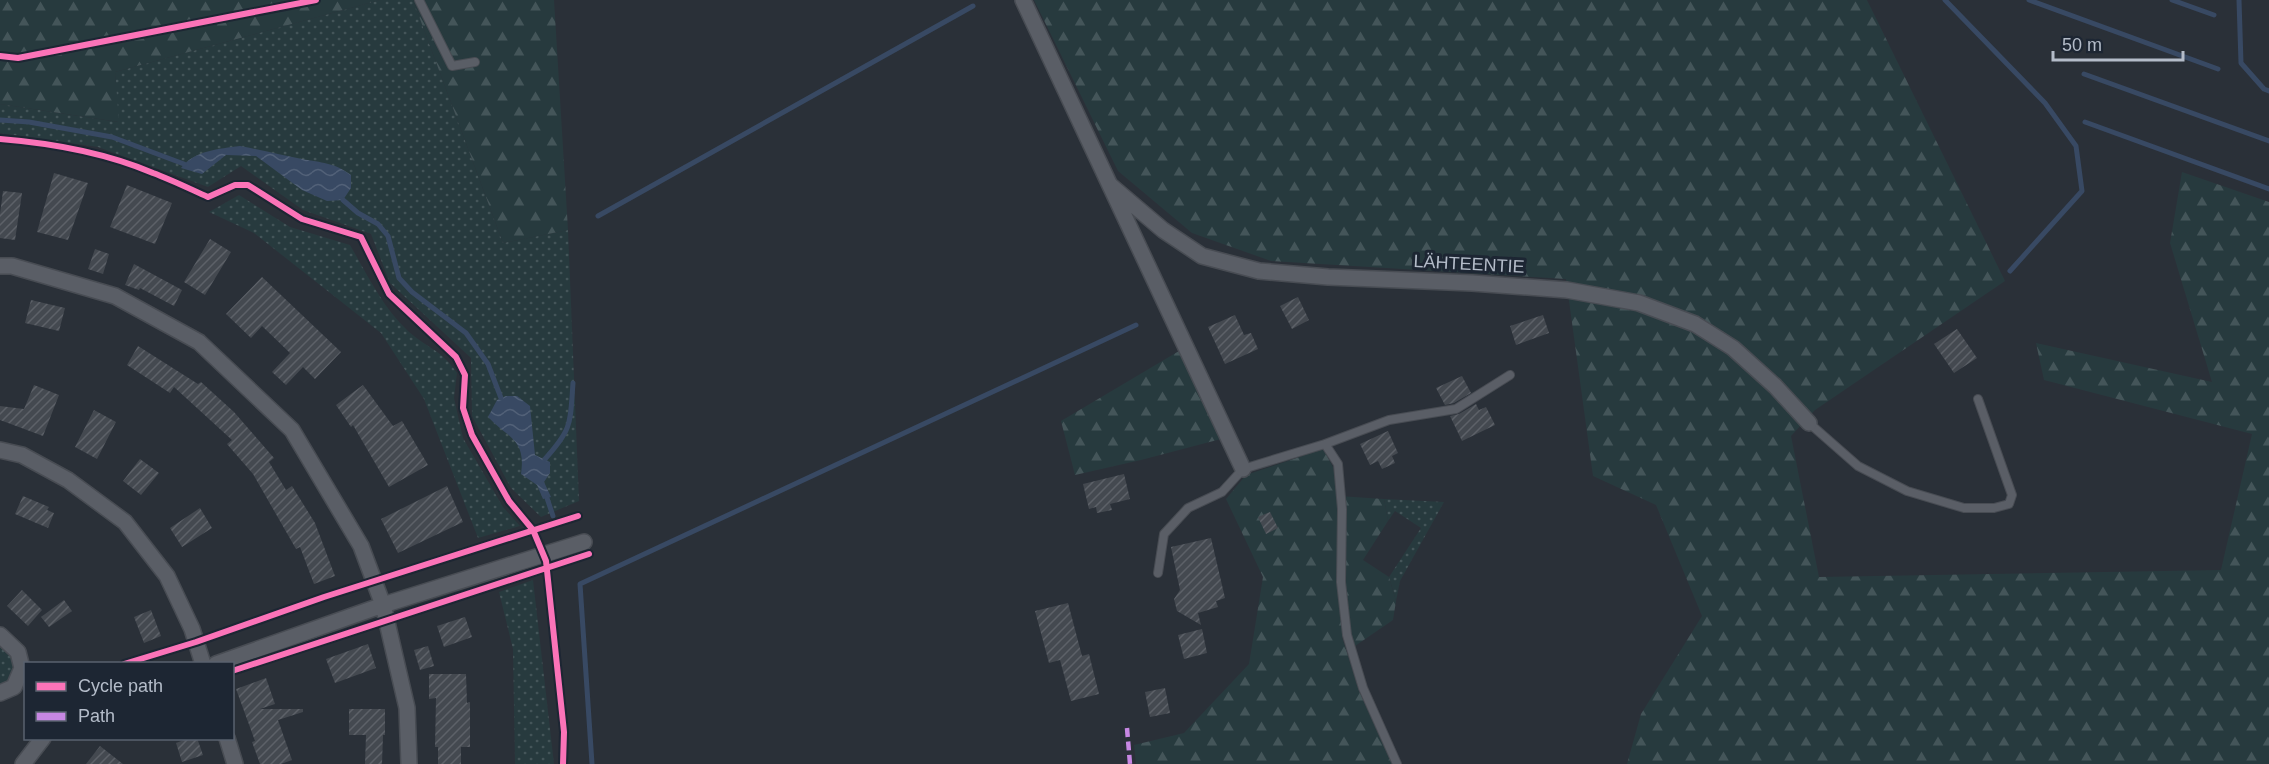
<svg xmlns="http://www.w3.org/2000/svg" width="2269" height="764" viewBox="0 0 2269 764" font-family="Arial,sans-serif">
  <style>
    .grass { fill: url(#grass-dots) }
    .forest { fill: url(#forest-firs) }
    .water { fill: url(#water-waves) }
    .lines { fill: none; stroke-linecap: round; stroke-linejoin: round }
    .stream { stroke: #384963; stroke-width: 5 }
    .building { fill: url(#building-hatch) }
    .service-casing { stroke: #484c53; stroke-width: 10 }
    .minor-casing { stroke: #484c53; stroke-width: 18 }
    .service { stroke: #5a5e66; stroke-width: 8 }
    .minor { stroke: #5a5e66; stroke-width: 15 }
    .quiet { stroke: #c787e3; stroke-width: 4.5; stroke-dasharray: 9 4.5; stroke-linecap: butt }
    .cycleway-casing { stroke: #1d2633; stroke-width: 10 }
    .cycleway { stroke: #fb73b8; stroke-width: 6 }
    .labels { text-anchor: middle; stroke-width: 6; stroke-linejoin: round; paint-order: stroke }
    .street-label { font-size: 18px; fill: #b4bcc9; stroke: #1d2633 }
  </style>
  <defs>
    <pattern id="grass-dots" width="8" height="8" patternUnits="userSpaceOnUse" patternTransform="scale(1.5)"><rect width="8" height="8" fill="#273a3e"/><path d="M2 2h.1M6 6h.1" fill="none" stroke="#445559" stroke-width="1.8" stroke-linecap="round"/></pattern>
    <pattern id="forest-firs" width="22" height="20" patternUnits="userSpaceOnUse" patternTransform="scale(1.5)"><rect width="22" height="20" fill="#273a3e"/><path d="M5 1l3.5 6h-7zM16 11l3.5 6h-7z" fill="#445559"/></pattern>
    <pattern id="water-waves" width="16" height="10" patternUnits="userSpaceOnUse" patternTransform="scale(1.5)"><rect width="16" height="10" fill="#384963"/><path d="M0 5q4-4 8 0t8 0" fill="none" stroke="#526178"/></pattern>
    <pattern id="building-hatch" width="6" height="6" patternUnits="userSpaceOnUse" patternTransform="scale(1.5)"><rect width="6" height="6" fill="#444950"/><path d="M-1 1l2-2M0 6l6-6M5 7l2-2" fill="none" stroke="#5d6168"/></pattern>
  </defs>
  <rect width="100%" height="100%" fill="#2a3038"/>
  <!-- grass -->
  <path class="grass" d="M380 0H413L503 243 568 230 579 501 541 517 511 488 472 416 471 358 390 283 371 234 303 210 241 166 208 187 98 147 0 133V104L118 122 115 72Z
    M239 195 290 227 350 245C367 274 383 308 408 331 427 348 442 350 457 373L454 398 463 438 503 507 520 526 478 538 424 399 381 333 254 233 209 212Z
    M1384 499 1444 502 1400 581 1396 601 1389 577 1421 528 1395 511 1388 521Z
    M533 580 554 764H515L513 649 499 592Z
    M0 643C13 657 19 668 5 684H0Z"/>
  <!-- forest -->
  <path class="forest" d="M0 0H380L115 72 119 122 0 104Z
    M413 0H554L568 230 503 243Z
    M1034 0H1867L2005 281 1815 410 1791 436 1819 577 2221 570 2252 434 2044 380 2036 343 2212 382 2170 243 2182 172 2269 202V764H1627L1641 714 1702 616 1656 505 1593 476 1566 279 1271 261 1192 233 1118 171Z
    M1179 351 1221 439 1141 460 1075 475 1061 421Z
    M1323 449 1333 467 1338 496 1384 499 1388 521 1363 560 1389 577 1396 601 1393 620 1355 646 1342 637 1359 691 1392 764H1136L1134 745 1184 733 1249 664 1263 577 1226 499 1246 475Z"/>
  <!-- water -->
  <path class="water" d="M240 146C261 150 281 155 302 159 322 163 333 162 351 175V188L343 200 327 201 302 190 256 156 226 155 202 174 181 168C195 150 219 149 240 146Z
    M506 396H517L530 406 535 455 550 462V473L544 482 551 497 543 499 537 485 521 474C526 439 509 439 488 417L497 400Z"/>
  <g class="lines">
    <!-- stream -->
    <path class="stream" d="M1945 0 2045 103 2076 146 2082 191 2010 271
      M2029 0 2218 69
      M2172 0 2214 15
      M2239 0 2241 63 2264 89 2269 91
      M2084 74 2269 141
      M0 120 29 122 112 137 184 164
      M2085 122 2269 189
      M343 200 358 213 378 224 388 236 399 278 412 292 466 333 488 364 501 398
      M598 216 973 6
      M545 459C573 428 570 423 573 383
      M547 498 553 516
      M592 764 580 584 1136 325"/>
  </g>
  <!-- building -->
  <path class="building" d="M54 173 88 183 68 240 37 232Z
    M127 185 172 203 155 244 110 227Z
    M3 191 22 193 15 240 0 238V214Z
    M210 239 231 252 205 295 184 282Z
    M95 249 109 254 103 274 88 269Z
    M134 264 182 290 174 306 140 288 139 290 125 285Z
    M262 277 341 352 315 379 303 367 286 385 272 372 290 353 262 326 251 338 226 314Z
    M1298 297 1309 320 1292 329 1280 306Z
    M31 300 65 308 59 331 25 323Z
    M1235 315 1244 335 1251 333 1258 349 1225 364 1208 327Z
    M1543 315 1549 333 1516 345 1510 326Z
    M1957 329 1977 358 1954 373 1934 344Z
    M138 346 198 384 201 382 234 412 274 458 269 462 286 490 292 486 315 523 335 576 314 584 300 547 296 549 253 474 227 444 232 440 174 387 170 393 127 365Z
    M1462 376 1471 393 1454 403 1445 405 1436 388Z
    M34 385 59 395 43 436 0 420V406L24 409Z
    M363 385 393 426 402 421 428 465 389 487 353 425 351 427 336 405Z
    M1476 404 1479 410 1486 407 1495 425 1462 441 1450 416 1459 414Z
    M94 410 116 422 97 459 75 447Z
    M1388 431 1398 453 1392 456 1395 463 1382 469 1378 461 1370 465 1360 444Z
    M140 459 159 473 141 495 123 481Z
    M1124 474 1130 499 1110 504 1112 510 1097 513 1096 507 1089 509 1083 484Z
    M447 486 463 522 398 553 381 519Z
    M23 496 49 507 47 510 54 513 48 528 15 514Z
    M200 508 212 528 182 547 170 528Z
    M1270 512 1278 528 1266 534 1258 517Z
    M1211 538 1225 598 1216 601 1218 607 1198 613 1201 625 1177 611 1174 599 1180 590 1171 547Z
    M22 590 42 610 28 626 7 606Z
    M64 600 72 611 49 627 41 617Z
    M1068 603 1082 656 1089 654 1099 694 1071 701 1060 660 1049 663 1035 611Z
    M151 610 161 636 144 643 134 617Z
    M465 617 472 637 444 647 437 626Z
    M1202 629 1207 653 1184 659 1178 635Z
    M368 644 376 668 335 683 326 659Z
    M428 646 434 666 420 670 414 650Z
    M429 674H466L467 703 470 702V747H461V764H438V747H435L436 698 429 699Z
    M266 678 275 704 260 709H303V712L278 720 292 760 281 764H260L252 742 255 741 236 689Z
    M1165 688 1170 713 1150 717 1145 692Z
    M349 709H385V735H383L382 764H365L366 735H349Z
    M189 738H197L203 755 182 762 176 743Z
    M100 746 123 764H86Z"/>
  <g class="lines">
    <defs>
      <path id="service" d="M419 0 452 66 475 62
        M1809 423 1858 466 1907 491 1964 508H1994L2009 504 2012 495 1978 399
        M1325 444 1389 420 1456 409 1510 375
        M1158 573 1164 534 1188 508 1222 492 1243 469 1325 444 1338 464 1342 509 1341 582 1347 635 1363 688 1397 764"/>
      <path id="minor" d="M1023 0 1243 469
        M1110 185 1163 230 1202 256 1259 271 1328 277 1472 283 1567 290 1639 303 1695 324 1733 348 1775 386 1809 423
        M0 266H12L115 296 199 342 292 430 361 546 383 605 216 664
        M0 450 22 455 68 480 125 522 167 576 192 629 203 664
        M0 635 18 652 22 668 14 687 0 693
        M227 738 235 764
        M23 764 43 738
        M409 764 407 708 383 605 584 542"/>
    </defs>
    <!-- service casing -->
    <use href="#service" class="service-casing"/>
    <!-- minor casing -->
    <use href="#minor" class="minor-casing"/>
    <!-- service -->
    <use href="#service" class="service"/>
    <!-- minor -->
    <use href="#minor" class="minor"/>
    <!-- quiet -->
    <path class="quiet" d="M1127 728 1130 764"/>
    <defs>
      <path id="cycleway" d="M0 56 18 58 316 0
        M0 139C50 143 106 153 153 173 172 180 190 189 208 197L235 185H248L302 219 361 237 389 294 456 357 465 375 463 408 472 435 509 501 533 530 546 561 564 732 563 764
        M124 664 196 642 324 597 578 516
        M232 671 589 554"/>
    </defs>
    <!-- cycleway casing -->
    <use href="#cycleway" class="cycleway-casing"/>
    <!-- cycleway -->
    <use href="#cycleway" class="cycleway"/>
  </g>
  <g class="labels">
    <!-- street labels -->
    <g class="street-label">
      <text transform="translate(1469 264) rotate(3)" y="6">LÄHTEENTIE</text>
    </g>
  </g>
  <!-- legend -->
  <rect x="24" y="662" width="210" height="78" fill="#1d2633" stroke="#59626f" stroke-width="1.5"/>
  <rect x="36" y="682" width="30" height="9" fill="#fb73b8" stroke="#59626f" stroke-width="1.5"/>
  <text x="78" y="692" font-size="18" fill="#b4bcc9">Cycle path</text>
  <rect x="36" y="712" width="30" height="9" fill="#c787e3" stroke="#59626f" stroke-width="1.5"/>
  <text x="78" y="722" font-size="18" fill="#b4bcc9">Path</text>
  <!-- scale -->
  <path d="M2053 51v9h130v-9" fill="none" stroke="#b4bcc9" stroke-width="3"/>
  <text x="2062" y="51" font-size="18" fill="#b4bcc9" stroke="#1d2633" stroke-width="4.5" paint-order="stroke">50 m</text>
</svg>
